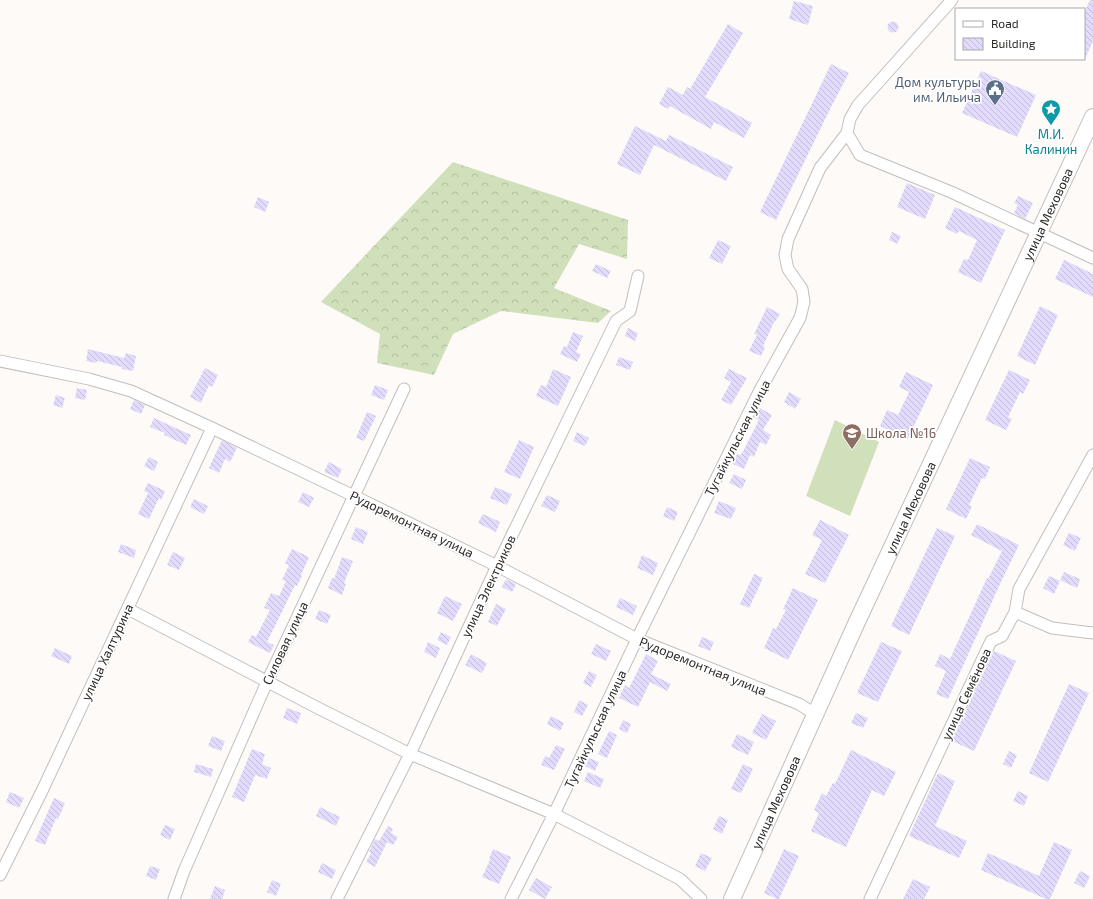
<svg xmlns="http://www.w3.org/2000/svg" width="1093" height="899" viewBox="0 0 1093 899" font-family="'Exo 2',sans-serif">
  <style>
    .forest { fill: url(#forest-crowns) }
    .garden { fill: #d0e0ba }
    .building { fill: url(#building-back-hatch) }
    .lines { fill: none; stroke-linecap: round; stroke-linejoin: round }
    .street-casing { stroke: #c2bebb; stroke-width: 13 }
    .secondary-casing { stroke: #c2bebb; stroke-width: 18 }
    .street { stroke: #fff; stroke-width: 11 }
    .secondary { stroke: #fff; stroke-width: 16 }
    .labels { text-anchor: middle; stroke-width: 3.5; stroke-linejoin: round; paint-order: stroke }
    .service-label { font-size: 13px; fill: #4e5e75; stroke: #fff; text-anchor: end }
    .culture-label { font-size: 13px; fill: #0d838f; stroke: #fff }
    .street-label { font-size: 13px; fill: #2b2a28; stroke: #fff }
    .education-label { font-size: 13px; fill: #785e54; stroke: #fff; text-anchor: start }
  </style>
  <defs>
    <pattern id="forest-crowns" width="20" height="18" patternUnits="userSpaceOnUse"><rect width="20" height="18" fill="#d0e0ba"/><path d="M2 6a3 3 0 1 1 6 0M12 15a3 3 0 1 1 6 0" fill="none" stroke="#b3c0a0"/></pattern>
    <pattern id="building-back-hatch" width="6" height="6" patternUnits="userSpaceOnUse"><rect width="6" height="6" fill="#e2dbfc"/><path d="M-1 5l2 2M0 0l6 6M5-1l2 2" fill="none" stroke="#c2bcd8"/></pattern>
  </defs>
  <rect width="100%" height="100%" fill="#fefaf7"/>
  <!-- forest -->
  <path class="forest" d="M453 162 628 220 627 259 579 244 554 288 611 311 598 323 501 311 453 334 434 375 377 363 380 334 321 302Z"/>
  <!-- garden -->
  <path class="garden" d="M835 420 879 442 850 516 806 496Z"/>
  <!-- building -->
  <path class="building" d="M1090 0H1093V41L1084 61V13Z
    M794 1 813 6 808 25 789 19Z
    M887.5 27a5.5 5.5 0 1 1 11 0a5.5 5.5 0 1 1-11 0Z
    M728 24 743 33 705 97 752 123 744 138 714 122 711 129 670 106 668 109 659 104 668 87 683 95 687 87 690 89Z
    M831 64 849 73 831 107 776 220 760 212Z
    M981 71 1036 95 1017 137 962 113Z
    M635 126 666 141 669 135 733 167 726 181 654 145 640 175 617 164Z
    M907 183 935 195 925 219 897 207Z
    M1018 196 1033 203 1025 219 1014 213 1018 205 1014 203Z
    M258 197 269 202 265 212 254 207Z
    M955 207 1005 230 981 283 958 272 964 259 968 260 977 240 959 231 957 234 945 228Z
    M892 232 901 236 897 244 889 240Z
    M718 240 731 246 722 264 709 258Z
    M1064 260 1093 274V297L1055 279Z
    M596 264 611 271 607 278 592 271Z
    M1040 306 1058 315 1035 365 1017 356Z
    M767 307 780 314 775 322H774L763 346 765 347 761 356 749 351 757 335 754 334Z
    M628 328 638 333 635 341 625 336Z
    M573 332 583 336 576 352 581 354 577 362 560 354 564 346 567 347Z
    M88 349 124 358 126 353 136 356 133 371 122 369V367L97 361 96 363 86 361Z
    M619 357 633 362 630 370 616 365Z
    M205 368 218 375 212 387 209 385 201 403 190 397Z
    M553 369 571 377 558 406 536 396 541 385 546 387Z
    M729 369 747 378 731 405 721 400 731 382 724 378Z
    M1009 370 1030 380 1023 394 1020 392 1008 417 1012 419 1006 430 985 420Z
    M906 372 933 385 908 439 880 426 887 410 898 415 909 392 899 387Z
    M375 385 388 390 384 400 371 395Z
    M77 388 87 390 85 400 75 398Z
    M789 392 801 399 795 409 784 402Z
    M56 395 65 398 62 408 53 405Z
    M134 400 145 405 141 414 130 409Z
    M760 408 772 415 763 430 771 435 766 445 760 442 754 457 750 455 744 469 733 464 737 454 741 455 759 420 754 417Z
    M367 412 376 416 364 441 356 438Z
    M154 418 191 435 186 445 164 435 165 433 150 427Z
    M577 432 589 438 585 446 573 441Z
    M222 440 237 448 230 462 225 459 219 473 209 468Z
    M519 440 534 447 520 479 504 472Z
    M149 457 158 462 154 471 144 466Z
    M970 458 990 467 985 479 982 478 969 505 972 506 966 519 946 509Z
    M329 462 342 469 338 478 324 472Z
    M734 474 746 480 742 489 729 483Z
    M148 483 165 491 161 500 159 498 149 519 138 514 148 493 144 491Z
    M495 487 512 494 507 505 490 498Z
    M303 492 314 498 309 507 298 502Z
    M547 495 560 501 555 512 541 506Z
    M194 499 208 506 204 514 190 507Z
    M719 501 736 508 731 519 714 513Z
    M667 507 678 512 674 521 663 516Z
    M483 514 500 522 496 532 478 523Z
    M820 520 849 535 825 583 805 574 822 540 812 535Z
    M977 524 1019 545 1000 584 948 699 936 694 946 671 935 666 940 654 950 659 987 578 988 579 1002 551 971 535Z
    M356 527 368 532 363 544 351 539Z
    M937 528 955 536 909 635 891 626Z
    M1069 533 1081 538 1075 551 1063 545Z
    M121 544 136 550 134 558 118 552Z
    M292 549 309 557 301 575 302 576 297 586 295 585 267 642 274 645 270 653 248 642 252 635 256 637 270 610 264 608 271 593 279 596 286 581 282 580 289 565 285 563Z
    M173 552 185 558 179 570 167 565Z
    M642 555 658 563 653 575 637 568Z
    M342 557 353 561 344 583 346 584 342 595 328 588 332 578 334 579Z
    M1064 572 1080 579 1077 588 1060 580Z
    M754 574 763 578 749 608 740 604Z
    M1049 576 1060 581 1054 594 1043 588Z
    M506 579 516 584 512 592 502 587Z
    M793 588 818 600 788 660 764 648 773 628 776 629 786 610 783 609Z
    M445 596 462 604 453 621 437 613Z
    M620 598 637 606 633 615 616 607Z
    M496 604 506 609 497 626 488 622Z
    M319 610 331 615 327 624 315 619Z
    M441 632 451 637 447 645 437 640Z
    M702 637 714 642 710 651 698 646Z
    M428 642 440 648 436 658 424 652Z
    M881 642 902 651 878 702 857 693Z
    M596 644 611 651 606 661 591 654Z
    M55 648 72 656 69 664 51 656Z
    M994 651 1016 661 974 751 952 741Z
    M471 654 487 663 482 673 465 665Z
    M646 654 658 661 651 674 671 684 667 691 650 682 638 707 619 698 625 685 629 688Z
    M589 671 597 675 591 687 583 683Z
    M1069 684 1089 693 1048 782 1029 773Z
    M579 700 588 705 582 716 574 712Z
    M287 708 301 713 297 724 283 718Z
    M856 713 868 718 863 728 851 723Z
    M762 714 776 721 766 740 752 733Z
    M551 716 564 723 560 731 547 724Z
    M623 720 631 724 627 733 619 729Z
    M609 731 617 735 607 758 598 754Z
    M737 734 754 742 748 755 731 747Z
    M212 736 225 741 221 751 208 746Z
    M556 745 565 749 554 770 541 765 545 756 549 758Z
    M252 749 265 754 262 764 271 768 267 779 255 775 244 802 232 797Z
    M851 750 896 772 884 796 872 790 846 847 811 831 819 813 814 810 822 793 826 796 833 783 835 784Z
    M1009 751 1017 755 1011 768 1003 764Z
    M589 758 599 762 595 771 585 766Z
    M196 764 213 769 211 777 194 772Z
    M743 764 753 769 741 793 731 789Z
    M588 772 604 779 600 788 584 781Z
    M938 773 955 781 935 826 967 841 959 858 909 836Z
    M1018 791 1028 796 1024 806 1013 801Z
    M10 792 24 798 19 808 6 802Z
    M54 798 65 803 58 819 56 818 45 845 35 841Z
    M320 807 340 817 336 826 316 816Z
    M719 816 728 820 722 834 713 829Z
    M165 825 175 829 170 840 160 835Z
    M388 826 393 829 391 833 398 837 393 845 387 842 375 867 366 862 371 853 369 852 375 839 379 841Z
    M1054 842 1072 850 1050 899H1046L981 870 988 853 1039 876Z
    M493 849 511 857 499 884 482 877 490 860 489 859Z
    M784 849 799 856 779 899H777L764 893Z
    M701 853 712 858 705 871 695 866Z
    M322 863 336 870 332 879 318 872Z
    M150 866 160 869 156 880 146 876Z
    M1080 871 1090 876 1084 888 1074 883Z
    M536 878 552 887 545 899 529 890Z
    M913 879 930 887 924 899H903Z
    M272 880 281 884 276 896 267 892Z
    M215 886 225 890 222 899H210Z"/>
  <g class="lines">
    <defs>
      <path id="street" d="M847 133 860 155 951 192 1093 258
        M0 361 89 379 131 391 212 428 354 496 497 566 637 639 799 704 815 714
        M128 609 316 707 410 754 554 814 680 879 701 899
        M1015 612 1052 628 1093 633
        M0 875 42 791 212 428
        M174 899 184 871 267 682 404 389
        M337 899 410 754 497 566 616 321 630 311 638 276
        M511 899 554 814 637 639 760 390 800 318 804 302 802 289 788 269 785 255 788 239 820 168 847 133 850 119 858 105 952 0
        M870 899 991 641 1002 636 1015 612 1019 589 1093 455"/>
      <g id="secondary">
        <path id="s1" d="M732 899 856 624 1093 117"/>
      </g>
    </defs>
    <!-- street casing -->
    <use href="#street" class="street-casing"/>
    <!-- secondary casing -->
    <use href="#secondary" class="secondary-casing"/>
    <!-- street -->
    <use href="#street" class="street"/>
    <!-- secondary -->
    <use href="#secondary" class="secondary"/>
  </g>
  <!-- icons -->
  <defs>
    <symbol id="civic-pin" viewBox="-11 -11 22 30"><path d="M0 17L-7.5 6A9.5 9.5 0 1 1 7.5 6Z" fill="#5c6f8a" stroke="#fff"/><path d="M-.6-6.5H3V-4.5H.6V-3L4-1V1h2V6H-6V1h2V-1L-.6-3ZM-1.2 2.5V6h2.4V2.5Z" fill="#fff"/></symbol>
    <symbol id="sight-pin" viewBox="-11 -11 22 30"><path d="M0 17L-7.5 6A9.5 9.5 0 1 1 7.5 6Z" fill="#0f9aa8" stroke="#fff"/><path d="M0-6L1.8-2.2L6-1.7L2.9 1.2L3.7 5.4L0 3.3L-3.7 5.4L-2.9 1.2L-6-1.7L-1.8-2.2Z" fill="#fff"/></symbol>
    <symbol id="school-pin" viewBox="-11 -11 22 30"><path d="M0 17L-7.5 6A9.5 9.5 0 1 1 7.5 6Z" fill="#8d6e63" stroke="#fff"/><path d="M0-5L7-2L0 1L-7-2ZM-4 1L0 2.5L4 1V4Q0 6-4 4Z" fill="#fff"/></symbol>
  </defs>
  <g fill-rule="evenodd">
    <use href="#civic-pin" x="984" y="78" width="22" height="30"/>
    <use href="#sight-pin" x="1040" y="98" width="22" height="30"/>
    <use href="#school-pin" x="841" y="422" width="22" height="30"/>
  </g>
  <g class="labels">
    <!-- service labels -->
    <g class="service-label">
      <text x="981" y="87">Дом культуры<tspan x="981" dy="15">им. Ильича</tspan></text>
    </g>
    <!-- culture labels -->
    <g class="culture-label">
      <text x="1051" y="139">М.И.<tspan x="1051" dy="15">Калинин</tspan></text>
    </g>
    <!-- street labels -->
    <g class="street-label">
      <text dy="5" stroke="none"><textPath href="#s1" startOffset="754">улица Меховова</textPath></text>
      <text transform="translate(737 438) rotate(-63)" y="5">Тугайкульская улица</text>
      <text dy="5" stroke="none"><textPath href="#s1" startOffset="430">улица Меховова</textPath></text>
      <text transform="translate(412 524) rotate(26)" y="5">Рудоремонтная улица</text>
      <text transform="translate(488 586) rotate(-65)" y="5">улица Электриков</text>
      <text transform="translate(285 643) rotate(-65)" y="5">Силовая улица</text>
      <text transform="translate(107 652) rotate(-65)" y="5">улица Халтурина</text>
      <text transform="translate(703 666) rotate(22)" y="5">Рудоремонтная улица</text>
      <text transform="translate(966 694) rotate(-65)" y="5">улица Семёнова</text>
      <text transform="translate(595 729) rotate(-65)" y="5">Тугайкульская улица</text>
      <text dy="5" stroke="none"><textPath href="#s1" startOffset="106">улица Меховова</textPath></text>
    </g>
    <!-- education labels -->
    <g class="education-label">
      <text x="866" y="438">Школа №16</text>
    </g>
  </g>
  <!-- legend -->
  <rect x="955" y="8" width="130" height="52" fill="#ffffff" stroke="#aaaaa9"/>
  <rect x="963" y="21" width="20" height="6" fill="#ffffff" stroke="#aaaaa9"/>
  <text x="991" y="28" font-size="12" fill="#2b2a28">Road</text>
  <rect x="963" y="38" width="20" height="12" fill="url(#building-back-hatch)" stroke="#aaaaa9"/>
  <text x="991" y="48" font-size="12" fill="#2b2a28">Building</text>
</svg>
